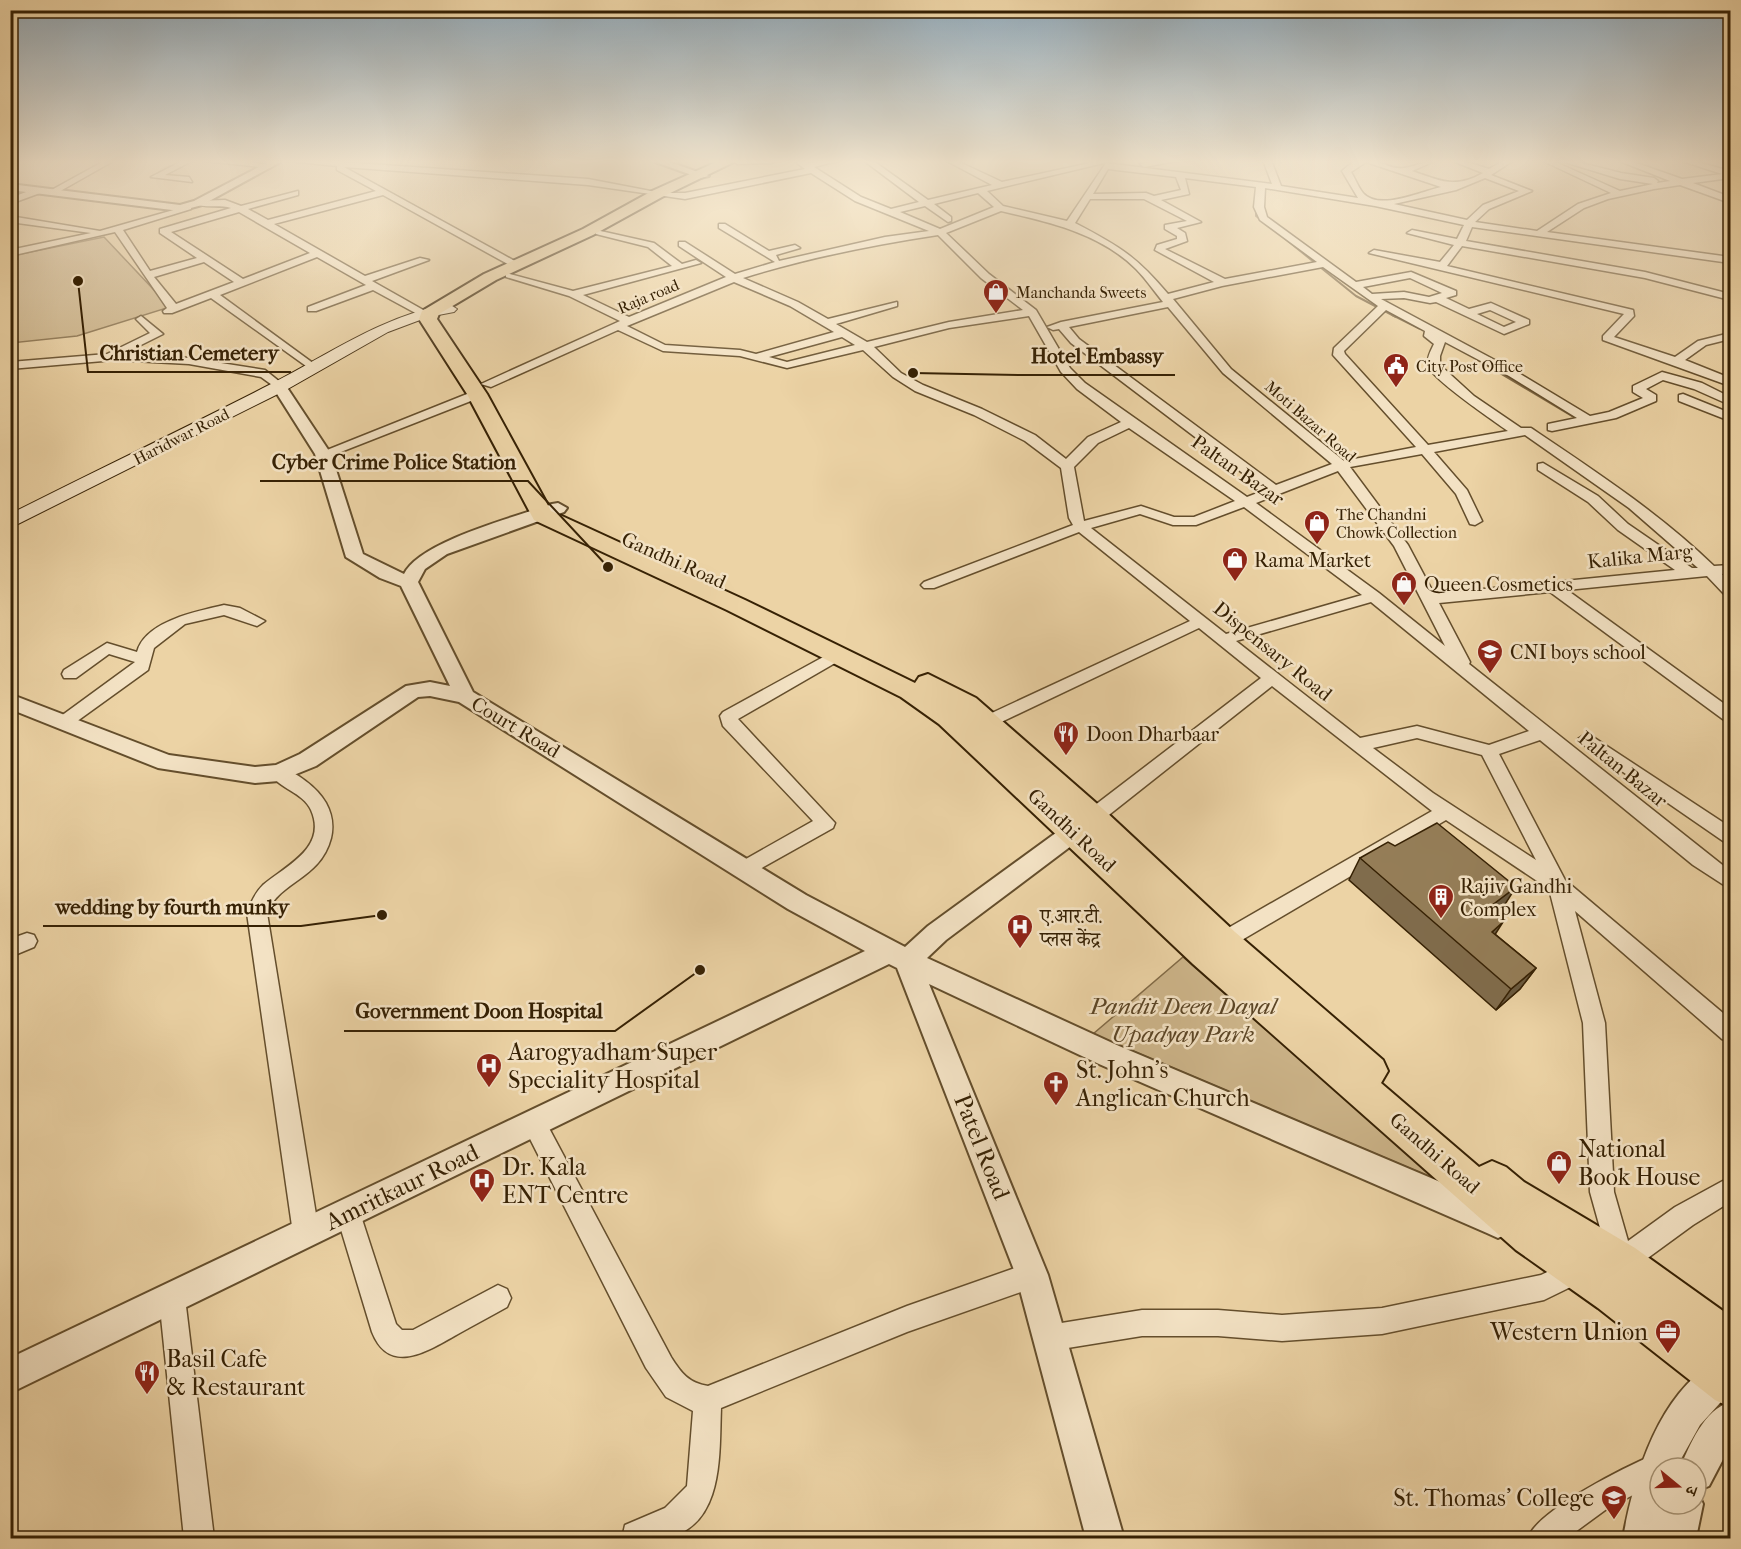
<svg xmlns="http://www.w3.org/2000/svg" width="1741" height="1549" viewBox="0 0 1741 1549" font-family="'IM FELL French Canon','Noto Serif Devanagari',serif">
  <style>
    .green { fill: #cdb58a; stroke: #826b47; stroke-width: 1.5 }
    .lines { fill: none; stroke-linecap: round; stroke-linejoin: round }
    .stream-far1 { stroke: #7e6744; stroke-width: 2 }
    .stream { stroke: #7e6744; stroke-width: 3 }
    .minor-casing { stroke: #644e2c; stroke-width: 3 }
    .tertiary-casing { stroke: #644e2c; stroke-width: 4 }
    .secondary-casing { stroke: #362104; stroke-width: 2 }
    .primary-casing { stroke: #362104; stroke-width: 4 }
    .minor { fill: #f3e2c4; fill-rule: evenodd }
    .tertiary { fill: #f3e2c4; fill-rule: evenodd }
    .secondary { fill: #f3e2c4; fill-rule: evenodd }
    .primary { fill: #ecd3a5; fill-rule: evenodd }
    .wall { fill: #806c4c; stroke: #362104; stroke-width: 1.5 }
    .shaded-wall { fill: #68583e; stroke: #362104; stroke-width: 1.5 }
    .building { fill: #957e58; stroke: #362104; stroke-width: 1.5 }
    .labels { text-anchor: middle; stroke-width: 5; stroke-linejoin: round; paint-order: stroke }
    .far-poi-label { font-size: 16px; fill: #362104; stroke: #f3e2c4; text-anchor: start }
    .far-street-label { font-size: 16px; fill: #362104; stroke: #f3e2c4 }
    .street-label { font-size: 20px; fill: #362104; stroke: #f3e2c4 }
    .poi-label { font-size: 20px; fill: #362104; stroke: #f3e2c4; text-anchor: start }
    .near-park-label { font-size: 24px; font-style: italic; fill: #5c4626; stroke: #f3e2c4 }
    .near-poi-label { font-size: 24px; fill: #362104; stroke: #f3e2c4; text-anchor: start }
    .near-street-label { font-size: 24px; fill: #362104; stroke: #f3e2c4 }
    .leader { fill: none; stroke: #362104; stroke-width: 2 }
    .callout-dot { fill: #362104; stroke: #f3e2c4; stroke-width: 2 }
    .callout-label { font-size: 21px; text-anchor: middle; font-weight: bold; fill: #362104; stroke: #f3e2c4; stroke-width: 5; stroke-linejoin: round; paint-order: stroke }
  </style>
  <rect width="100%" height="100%" fill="#ecd3a5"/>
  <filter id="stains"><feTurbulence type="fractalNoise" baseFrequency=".00333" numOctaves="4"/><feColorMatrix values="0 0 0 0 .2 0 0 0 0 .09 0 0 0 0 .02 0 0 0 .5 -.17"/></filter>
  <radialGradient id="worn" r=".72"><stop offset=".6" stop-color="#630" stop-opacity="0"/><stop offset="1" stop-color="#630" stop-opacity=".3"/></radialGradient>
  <!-- green -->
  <path class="green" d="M104 237 170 307 77 336 11 343V256Z
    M1183 957 1440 1181 1093 1034Z"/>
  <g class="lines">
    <!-- stream-far1 -->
    <path class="stream-far1" d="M1256 207V216L1264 222
      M1273 229 1356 296 1396 317"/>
    <!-- stream -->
    <path class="stream" d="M1393 315 1419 328
      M1479 360 1578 419"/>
    <defs>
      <path id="minor" d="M106 160H115L55 194 48 192Z
        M184 160H194L165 175 189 177 192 182 151 177Z
        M196 160H229L274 165 270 168Z
        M279 160H312L588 179 661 193H685L805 169 793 160H802L808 163 842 160 814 167 861 197 891 209 919 202 863 160H872L928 200 992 185 945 160H955L1002 182 1104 160V163L987 191 1003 206 1067 221 1106 163 1272 184 1263 160H1271L1281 186 1358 198 1342 171C1371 144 1381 171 1404 168 1416 167 1425 160 1437 160L1412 171C1441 181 1455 189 1483 173L1450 160H1461L1489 169 1505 160H1514L1491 175 1532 191 1489 209 1475 222 1537 231 1578 204 1611 193 1541 160H1551L1620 191 1653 184 1620 179 1558 160H1570L1621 173 1654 178 1658 181 1657 183 1670 181 1617 160H1628L1682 179 1722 174 1679 160H1690L1730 171V178L1693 183 1730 197V203L1680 185 1654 189 1608 199 1584 208 1547 232 1730 257V263L1472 227 1466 241 1645 272 1730 294V300L1645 278 1462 246 1447 266 1633 310 1634 316 1614 337 1675 357 1698 341 1730 333V339L1706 345 1685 360 1730 378V386L1603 340V336L1624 314 1369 253 1374 250 1440 262 1454 245 1407 233 1412 230 1457 239 1464 225 1375 206 1265 188 1264 207 1267 217 1356 282 1411 272 1456 291V295L1446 298 1469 309 1491 303 1529 320V324L1504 334 1436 302 1430 303 1404 298 1381 299 1517 372 1590 416 1609 412 1643 398 1633 392V386L1662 372 1702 383 1730 397V405L1694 389 1663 380 1646 389 1656 395V401L1616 418 1552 431 1548 430V424L1577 418 1509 376 1445 342 1440 356V365L1474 396 1521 428H1531C1595 471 1659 513 1714 566L1730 565V573L1722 574 1730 584V597L1725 595 1707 576 1567 590 1730 708V722L1724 720 1550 592 1439 603 1470 662 1469 664 1730 871V889L1693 865 1540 740 1499 754 1565 880 1730 1019V1042L1722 1039 1575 911 1605 1023 1614 1192 1628 1241 1675 1207 1730 1177V1202L1693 1225 1630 1271 1621 1275 1612 1271 1590 1192 1583 1023 1549 889 1446 820 1230 947 1223 949 1216 947 1213 941 1216 935 1432 811 1272 686 1100 822H1086L1084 817 1086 812 1261 678 1199 628 993 726H981L978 722 981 718 1190 621 1079 532 934 588H924L921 585 924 582 1073 525 1069 518 1061 468 1025 441 974 415 915 391 893 377 863 350 787 368 740 356 663 351 618 330 491 387 481 384 620 321 569 296 506 277V273L573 291 672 266 648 247 596 234V230L654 243 682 264 696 260 701 263 583 295 629 317 726 277 679 246V242H685L735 274 775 262 719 228V224H725L769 251 795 245 800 248 776 255 779 261 885 237 929 231 855 201 811 173 685 199 588 185 344 167 522 265 513 267 383 195 274 224 365 276 420 258 429 260 372 281 425 311 426 313 421 316 373 290 316 311H308V307L366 285 317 257 220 295 317 366 319 368 313 371 211 298 172 313H164L163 311 167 308 115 232 10 256V250L91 233 10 222V216L100 231 191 205V209L123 230 150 271 197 258 160 233V229L231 208C219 204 204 209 193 203L195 201 225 200 241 206 298 191V195L248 209 268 220 376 191 337 170V166ZM1366 162 1441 187C1420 192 1379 211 1363 193 1358 187 1355 178 1351 172ZM1108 169 1176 177 1181 190 1154 196 1146 193 1093 194ZM1185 178 1256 187 1254 207 1260 220 1317 262 1225 279 1165 249 1187 241 1185 233 1177 228 1201 222 1161 200 1189 194ZM1485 178 1519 191 1483 205 1467 220 1394 204 1456 190ZM978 193 994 207 940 229 900 212 925 206 948 222 951 221V217L934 204ZM1090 199H1144L1187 221 1165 225V229L1177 236V239L1157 245 1155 250 1214 282 1168 294C1136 256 1119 246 1075 223ZM1001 211C1049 222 1100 233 1136 269 1146 279 1154 291 1163 302L1061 322 1047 327 1053 330 1059 329 1071 343 1265 490 1247 497 1085 383 1070 368 1036 310 989 274 946 233ZM239 212 310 253 243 279 171 232ZM938 235 981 278 1023 310 949 322 867 342 836 324 897 306V302L828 319 798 302 743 278C807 258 872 245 938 235ZM204 262 234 282 176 304 154 277ZM1323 267 1378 306 1334 348 1333 355 1416 447 1344 461 1231 369 1173 299 1222 286ZM1410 278 1442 293 1429 297 1404 292 1372 294 1363 287ZM734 282 790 306 834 332 756 354 740 350 665 345 627 326ZM1168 307 1223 373 1332 464 1276 485 1079 339 1069 327ZM1386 310 1425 331 1424 336 1434 344C1431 350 1426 359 1428 366 1433 380 1494 421 1508 431L1428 445 1345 354 1344 351ZM1490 310 1516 322 1504 327 1477 314ZM1029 316 1061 372 1077 389 1121 422 1088 437 1066 459 1035 435 982 409 923 385 901 373 874 347 949 328ZM842 337 855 345 787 362 769 357ZM1129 428 1235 501 1194 517H1174L1141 506 1084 521 1074 467 1098 443ZM1525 435 1629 508 1698 568H1692L1628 524 1598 496 1543 463 1538 464V470L1588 502 1618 530 1675 570 1434 594 1408 545 1350 467 1422 454 1456 494 1470 524 1475 525 1482 521 1467 490 1434 452ZM1338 471 1394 546 1445 646 1379 593 1256 503ZM1244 507 1362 595 1226 634 1091 528 1140 514 1173 525H1196ZM1371 602 1529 731 1489 745 1417 726 1360 738 1236 641ZM1417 738 1482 755 1536 860 1433 793 1373 748Z
        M734 160H776L772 163 737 164Z
        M1160 160H1182L1144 167 1140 164Z
        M37 188 41 191 40 193 10 204V198Z
        M141 316 163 334 123 354 189 358 265 370 285 386 279 390 261 377 189 364 115 360 10 369V362L107 354 150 333 136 319Z
        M477 390 481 391V397L328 457H318L317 454Z
        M1683 394 1730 413V421L1679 401V395Z
        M224 605 240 608 265 621 257 626 224 615 185 624 154 648 148 670 69 727H57L54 723 57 719 135 662 109 654 76 678H64L62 674 64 670 107 643 137 652C145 621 198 611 224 605Z
        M836 650 842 651 844 655 842 659 738 719 835 823 833 828 751 874 744 877 737 874 734 869 737 864 813 821 723 726 720 716 723 712Z
        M1587 733 1730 827V843L1723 841 1581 743 1578 739Z
        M279 767C296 772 317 787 326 803 332 814 334 825 331 838 320 880 279 881 267 913L319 1233 315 1242 306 1246 297 1242 293 1233 247 913C251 902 255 893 263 885 285 866 328 848 311 810 303 792 279 789 270 773L273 768Z
        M27 933 34 935 37 941 34 947 10 957V939Z
        M534 1112 542 1115 671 1357C681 1373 689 1383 708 1386L907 1306 1032 1262 1041 1266 1045 1275 1041 1284 1032 1288 907 1332 721 1408C719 1453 725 1528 664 1538 651 1541 636 1538 622 1538L625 1525 665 1508 687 1486 693 1411 666 1397 646 1368 522 1123 526 1115Z
        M348 1201 357 1204 360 1213 396 1324 402 1330H413L498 1285 507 1289 511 1298 507 1307C491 1316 474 1325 458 1334 429 1350 390 1377 372 1332L336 1213 339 1204Z
        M1578 1257 1587 1261 1591 1270 1587 1279 1544 1300 1382 1334 1282 1341 1218 1336H1142L1049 1351 1040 1347 1036 1338 1040 1329 1049 1325 1142 1310H1218L1282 1315 1382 1308 1541 1275Z
        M172 1285 181 1289 185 1298 214 1538H184L159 1298 163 1289Z
        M1658 1453 1668 1457 1672 1467 1660 1468V1481L1608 1508 1567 1538H1528C1537 1510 1629 1465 1658 1453Z"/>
      <path id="tertiary" d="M272 160H284L202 205 180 211 10 190V184L180 205 194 201Z
        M650 160H664L709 176 700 178Z
        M712 160H736C731 165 717 165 712 160Z
        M279 382 284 383 331 454 363 554 404 574C420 541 516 517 552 504L558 503 567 508 564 512 447 554 425 569 418 582 473 692 806 895 905 947 928 926 1079 816 1087 813 1095 816 1099 822 1095 828 946 940 927 958 1119 1046 1509 1211 1514 1222 1509 1233 1498 1238 1487 1233 1099 1064 929 984 1048 1275 1124 1538H1086L1016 1275 897 968 889 964 10 1393V1358L865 951 788 909 459 702 430 696 418 697 316 766 279 781 255 783 158 768 10 709V694L169 755 255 767 276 765 300 754 406 686 430 682 450 686 401 586 380 578 346 557 315 454 272 386Z
        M1730 1354V1392L1700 1425 1676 1468H1660V1504H1696V1468H1680C1690 1444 1704 1410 1730 1402V1446L1709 1486 1697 1491 1703 1504 1696 1538H1623C1635 1472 1661 1383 1730 1354Z"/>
      <path id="secondary" d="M449 304 457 309 454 312 428 317 388 332 286 390 10 528V514C97 470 185 428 271 384 331 353 382 316 449 304Z"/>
      <path id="primary" d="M721 160H738L662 197 593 235 496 280 439 314 437 319 487 394 551 511 745 600 915 683 919 677 928 674 976 698 1103 809 1235 932 1383 1060 1388 1071 1381 1083 1479 1167 1492 1161 1506 1167 1524 1182 1635 1248 1730 1316V1407L1715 1400 1598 1308 1516 1250 1193 964 939 724 901 697 727 610 534 520 467 394 419 319 422 311 484 274 583 229 652 191Z"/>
    </defs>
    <!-- minor casing -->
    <use href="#minor" class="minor-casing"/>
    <!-- tertiary casing -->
    <use href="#tertiary" class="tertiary-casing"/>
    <!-- secondary casing -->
    <use href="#secondary" class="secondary-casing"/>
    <!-- primary casing -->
    <use href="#primary" class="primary-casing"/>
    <!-- minor -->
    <use href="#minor" class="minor"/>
    <!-- tertiary -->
    <use href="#tertiary" class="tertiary"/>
    <!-- secondary -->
    <use href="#secondary" class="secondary"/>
    <!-- primary -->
    <use href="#primary" class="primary"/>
  </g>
  <!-- wall -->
  <path class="wall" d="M1360 858 1502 909 1494 915 1495 934 1536 968 1520 989 1496 1010 1349 880Z"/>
  <!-- shaded-wall -->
  <path class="shaded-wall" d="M1516 887 1502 909 1473 930 1487 909Z
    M1503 922 1489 944 1492 932Z
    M1536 968 1520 989 1496 1010 1511 989Z"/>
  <!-- building -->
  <path class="building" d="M1437 823 1516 887 1487 909 1503 922 1492 932 1536 968 1511 989 1360 858 1388 842 1395 846Z"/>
  <!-- sky -->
  <linearGradient id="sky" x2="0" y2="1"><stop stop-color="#91a8b7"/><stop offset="0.43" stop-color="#f6ebd6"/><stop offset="1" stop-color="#f6ebd6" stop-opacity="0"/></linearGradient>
  <rect width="1741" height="376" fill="url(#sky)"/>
  <!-- icons -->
  <defs>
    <symbol id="shop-pin" viewBox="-11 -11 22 30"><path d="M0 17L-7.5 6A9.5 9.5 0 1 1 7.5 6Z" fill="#8f2418" stroke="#f3e2c4"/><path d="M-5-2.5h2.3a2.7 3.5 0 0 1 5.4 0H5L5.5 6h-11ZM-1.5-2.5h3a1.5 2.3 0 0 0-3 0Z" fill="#fff"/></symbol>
    <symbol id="civic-pin" viewBox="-11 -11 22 30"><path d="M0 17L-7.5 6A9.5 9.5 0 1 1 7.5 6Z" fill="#8f2418" stroke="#f3e2c4"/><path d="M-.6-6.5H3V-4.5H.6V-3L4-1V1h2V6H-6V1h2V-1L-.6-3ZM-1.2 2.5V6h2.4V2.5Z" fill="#fff"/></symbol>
    <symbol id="school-pin" viewBox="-11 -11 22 30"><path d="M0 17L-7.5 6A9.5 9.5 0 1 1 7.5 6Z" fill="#8f2418" stroke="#f3e2c4"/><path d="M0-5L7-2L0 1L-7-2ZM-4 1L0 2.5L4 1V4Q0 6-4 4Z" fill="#fff"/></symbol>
    <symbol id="restaurant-pin" viewBox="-11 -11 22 30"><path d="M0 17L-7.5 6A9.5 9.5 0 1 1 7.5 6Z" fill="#8f2418" stroke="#f3e2c4"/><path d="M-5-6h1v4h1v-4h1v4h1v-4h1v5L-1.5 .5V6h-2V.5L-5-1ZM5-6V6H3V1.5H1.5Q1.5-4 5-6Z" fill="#fff"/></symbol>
    <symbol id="building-pin" viewBox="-11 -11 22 30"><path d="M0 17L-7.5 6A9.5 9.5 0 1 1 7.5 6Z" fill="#8f2418" stroke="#f3e2c4"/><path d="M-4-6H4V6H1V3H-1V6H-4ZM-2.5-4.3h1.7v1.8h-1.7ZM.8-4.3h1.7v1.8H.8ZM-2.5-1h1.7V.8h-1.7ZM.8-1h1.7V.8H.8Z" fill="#fff"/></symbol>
    <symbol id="hospital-pin" viewBox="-11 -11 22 30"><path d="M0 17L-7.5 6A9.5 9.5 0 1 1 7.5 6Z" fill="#8f2418" stroke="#f3e2c4"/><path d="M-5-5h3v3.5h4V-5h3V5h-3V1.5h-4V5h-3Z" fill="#fff"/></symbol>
    <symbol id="church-pin" viewBox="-11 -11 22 30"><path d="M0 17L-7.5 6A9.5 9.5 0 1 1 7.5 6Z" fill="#8f2418" stroke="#f3e2c4"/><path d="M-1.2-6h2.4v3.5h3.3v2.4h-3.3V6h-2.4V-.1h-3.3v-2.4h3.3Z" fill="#fff"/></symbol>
    <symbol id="office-pin" viewBox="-11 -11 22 30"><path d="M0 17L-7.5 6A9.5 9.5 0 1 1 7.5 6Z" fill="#8f2418" stroke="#f3e2c4"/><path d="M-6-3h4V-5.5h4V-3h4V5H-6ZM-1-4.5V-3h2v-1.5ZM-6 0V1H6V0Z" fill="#fff"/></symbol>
  </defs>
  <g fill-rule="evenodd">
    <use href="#shop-pin" x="981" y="277" width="30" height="40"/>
    <use href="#civic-pin" x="1381" y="351" width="30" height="40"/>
    <use href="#shop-pin" x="1302" y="508" width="30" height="40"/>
    <use href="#shop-pin" x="1220" y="545" width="30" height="40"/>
    <use href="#shop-pin" x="1389" y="569" width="30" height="40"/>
    <use href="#school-pin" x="1475" y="637" width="30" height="40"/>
    <use href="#restaurant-pin" x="1051" y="719" width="30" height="40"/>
    <use href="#building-pin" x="1426" y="882" width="30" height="40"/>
    <use href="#hospital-pin" x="1005" y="912" width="30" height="40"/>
    <use href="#hospital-pin" x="474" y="1051" width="30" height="40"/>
    <use href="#church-pin" x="1041" y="1069" width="30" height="40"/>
    <use href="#shop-pin" x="1544" y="1148" width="30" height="40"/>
    <use href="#hospital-pin" x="467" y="1166" width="30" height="40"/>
    <use href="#office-pin" x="1653" y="1317" width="30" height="40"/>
    <use href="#restaurant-pin" x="132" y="1358" width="30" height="40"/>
    <use href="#school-pin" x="1599" y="1483" width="30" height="40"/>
  </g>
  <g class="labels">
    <!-- far-poi labels -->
    <g class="far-poi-label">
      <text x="1016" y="298">Manchanda Sweets</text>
      <text x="1416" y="372">City Post Office</text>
      <text x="1336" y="520">The Chandni<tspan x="1336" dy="18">Chowk Collection</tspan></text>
    </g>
    <!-- far-street labels -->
    <g class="far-street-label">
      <text transform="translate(648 296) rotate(-23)" y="6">Raja road</text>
      <text transform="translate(1311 421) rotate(41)" y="6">Moti Bazar Road</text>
      <text transform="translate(181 436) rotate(-27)" y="6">Haridwar Road</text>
    </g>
    <!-- street labels -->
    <g class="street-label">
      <text transform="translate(1238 470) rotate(35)" y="7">Paltan Bazar</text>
      <text transform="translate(1640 556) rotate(-6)" y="7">Kalika Marg</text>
      <text transform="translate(674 560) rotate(24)" y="7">Gandhi Road</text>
      <text transform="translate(1273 651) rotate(39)" y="7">Dispensary Road</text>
      <text transform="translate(516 727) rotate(31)" y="7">Court Road</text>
      <text transform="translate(1623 769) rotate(39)" y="7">Paltan Bazar</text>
      <text transform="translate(1072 830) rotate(43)" y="7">Gandhi Road</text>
      <text transform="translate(1435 1153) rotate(41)" y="7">Gandhi Road</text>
    </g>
    <!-- poi labels -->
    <g class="poi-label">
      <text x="1254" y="567">Rama Market</text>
      <text x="1424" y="591">Queen Cosmetics</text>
      <text x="1510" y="659">CNI boys school</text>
      <text x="1086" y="741">Doon Dharbaar</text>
      <text x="1460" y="893">Rajiv Gandhi<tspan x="1460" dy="23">Complex</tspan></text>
      <text x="1040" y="923">ए.आर.टी.<tspan x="1040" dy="23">प्लस केंद्र</tspan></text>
    </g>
    <!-- near-park labels -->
    <g class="near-park-label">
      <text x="1183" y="1014">Pandit Deen Dayal<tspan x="1183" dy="28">Upadyay Park</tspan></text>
    </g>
    <!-- near-poi labels -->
    <g class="near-poi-label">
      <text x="508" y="1060">Aarogyadham Super<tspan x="508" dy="28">Speciality Hospital</tspan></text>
      <text x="1076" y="1078">St. John's<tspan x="1076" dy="28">Anglican Church</tspan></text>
      <text x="1578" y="1157">National<tspan x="1578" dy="28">Book House</tspan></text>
      <text x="502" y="1175">Dr. Kala<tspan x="502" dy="28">ENT Centre</tspan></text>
      <text x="1648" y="1340" text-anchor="end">Western Union</text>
      <text x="166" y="1367">Basil Cafe<tspan x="166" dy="28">&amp; Restaurant</tspan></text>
      <text x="1594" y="1506" text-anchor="end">St. Thomas' College</text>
    </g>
    <!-- near-street labels -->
    <g class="near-street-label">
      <text transform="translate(982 1147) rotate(68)" y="8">Patel Road</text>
      <text transform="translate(402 1187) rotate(-26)" y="8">Amritkaur Road</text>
    </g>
  </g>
  <!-- callouts -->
  <path class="leader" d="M78 281L88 372H291M913 373L1019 375H1175M608 567L528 481H260M382 915L301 926H43M700 970L615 1031H344"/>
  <g class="callout-dot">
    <circle cx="78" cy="281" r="6"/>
    <circle cx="913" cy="373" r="6"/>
    <circle cx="608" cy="567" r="6"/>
    <circle cx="382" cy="915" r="6"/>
    <circle cx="700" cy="970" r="6"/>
  </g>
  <g class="callout-label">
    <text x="189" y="360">Christian Cemetery</text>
    <text x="1097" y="363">Hotel Embassy</text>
    <text x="394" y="469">Cyber Crime Police Station</text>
    <text x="172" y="914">wedding by fourth munky</text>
    <text x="479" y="1018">Government Doon Hospital</text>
  </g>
  <!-- margin -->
  <rect width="1741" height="1549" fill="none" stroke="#ecd3a5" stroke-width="36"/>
  <rect x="12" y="12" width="1717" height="1525" fill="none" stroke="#362104" stroke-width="3"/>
  <rect x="18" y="18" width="1705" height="1513" fill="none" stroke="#362104" stroke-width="1.5"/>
  <!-- north arrow -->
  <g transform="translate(1678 1486) rotate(109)"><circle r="28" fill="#f3e2c4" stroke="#a79577" stroke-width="1.5"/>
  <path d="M0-4.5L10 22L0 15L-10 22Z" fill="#8f2418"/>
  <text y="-9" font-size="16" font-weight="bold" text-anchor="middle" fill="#362104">उ</text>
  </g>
  <rect width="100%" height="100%" filter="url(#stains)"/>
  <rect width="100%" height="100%" fill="url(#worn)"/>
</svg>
